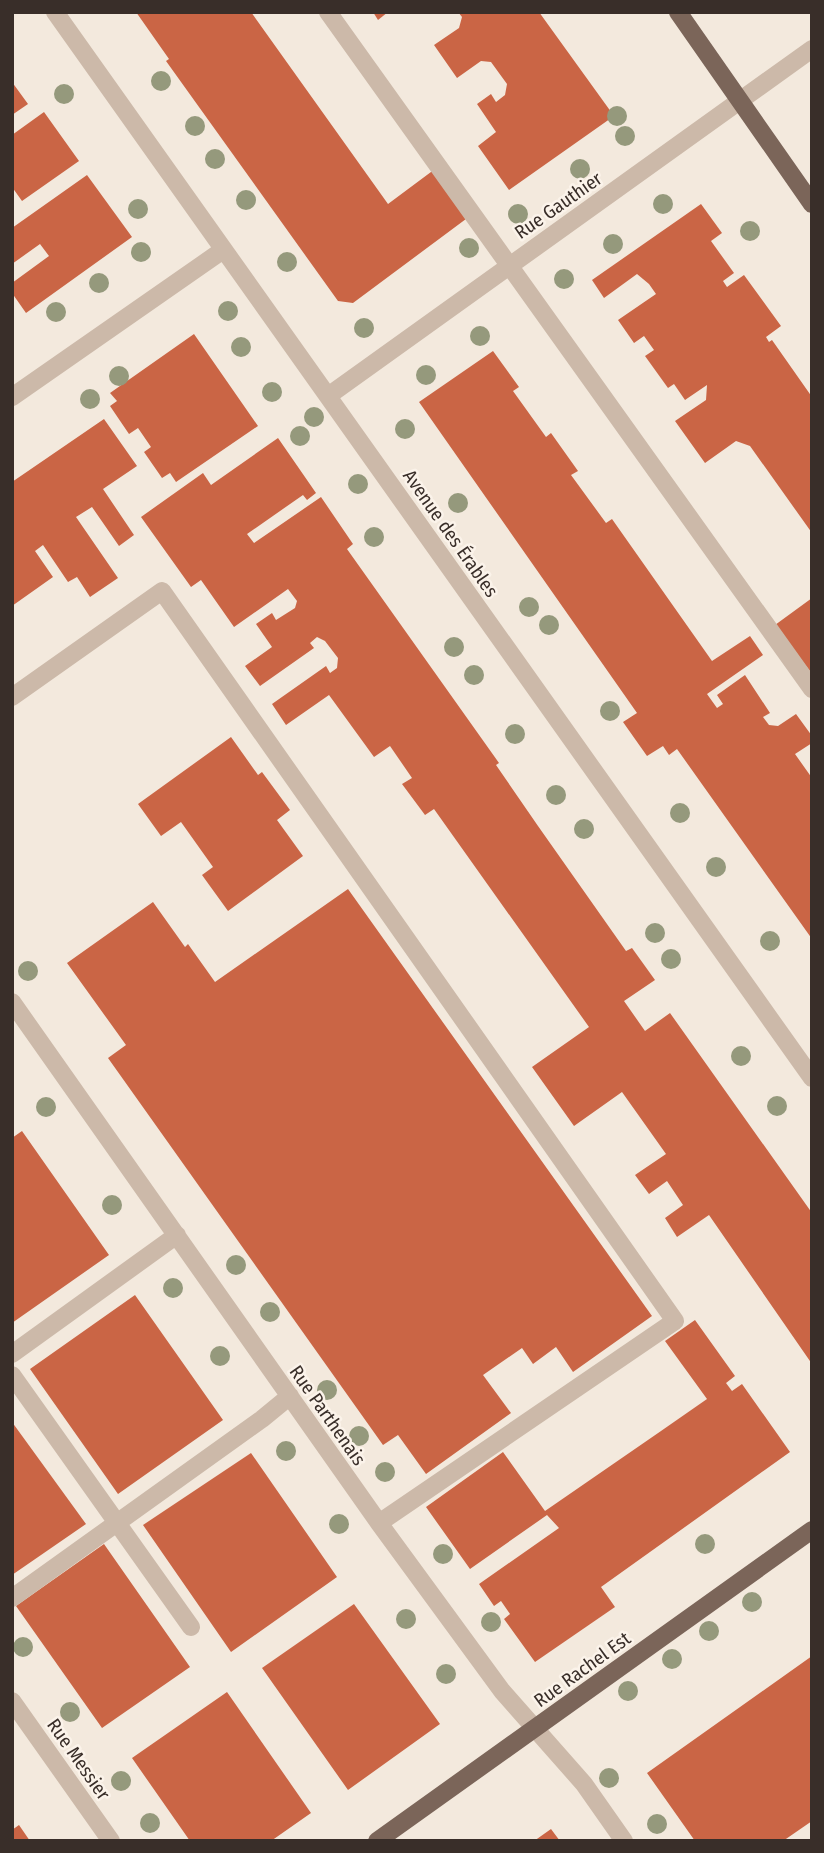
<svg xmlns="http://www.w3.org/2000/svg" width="824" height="1853" viewBox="0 0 824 1853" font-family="'Fira Sans Condensed',sans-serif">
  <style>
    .building { fill: #ca6545 }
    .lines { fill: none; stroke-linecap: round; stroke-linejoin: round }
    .minor { stroke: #ccb9a9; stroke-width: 18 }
    .major { stroke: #7b6559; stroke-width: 18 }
    .tree { fill: #95997c }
    .labels { text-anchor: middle; stroke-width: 5; stroke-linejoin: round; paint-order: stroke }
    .street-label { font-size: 19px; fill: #392e29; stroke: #fbf3ea }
  </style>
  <rect width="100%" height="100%" fill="#f3e9dd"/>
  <!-- building -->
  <path class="building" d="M136 12H251L388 204 435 169 470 216 353 303 338 301 166 61 169 59Z
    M373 12H388L378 20Z
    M458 12H539L614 116 509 190 478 146 496 132 477 104 491 94 496 102 505 95 507 84 491 62 481 61 457 78 434 45 459 28 462 17Z
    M12 82 28 104 12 115Z
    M44 112 79 161 22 201 12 187V135Z
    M87 175 132 237 26 313 12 293V283L49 256 40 244 12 264V228Z
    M701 204 722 233 711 241 734 273 723 281 727 287 744 275 781 326 766 337 769 342 772 340 812 397V533L750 446 736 441 705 463 675 421 706 400 707 385 685 400 674 384 668 388 645 356 654 350 644 336 634 343 618 320 656 294 649 284 637 274 604 298 592 280Z
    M194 334 258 426 176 482 170 473 162 478 144 452 151 447 138 428 129 434 110 406 117 401 110 393Z
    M493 351 519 387 513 391 546 437 551 433 578 471 571 475 606 523 612 519 712 661 750 636 763 655 707 694 717 708 723 704 717 695 745 675 770 713 763 717 769 725 778 726 796 714 812 736V743L795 754 812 778V939L677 749 669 755 663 746 647 756 623 722 637 713 419 402Z
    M104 419 137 466 103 489 134 535 119 546 92 507 76 517 118 578 90 597 77 577 68 582 43 545 35 551 53 577 12 606V482Z
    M278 438 316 493 307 500 303 495 247 534 254 543 321 497 353 544 347 549 499 763 496 765 538 826 626 951 632 948 655 980 624 1001 645 1031 670 1013 812 1213V1364L709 1215 677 1237 665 1218 683 1205 667 1181 649 1194 635 1175 666 1154 622 1092 574 1126 532 1067 589 1027 434 809 425 815 402 784 412 778 390 746 374 757 329 695 286 725 272 704 326 666 330 673 337 668 338 658 325 641 317 637 310 643 314 648 260 686 245 666 272 647 256 624 272 613 276 620 295 608 297 601 288 589 234 627 201 580 191 587 141 517 203 473 211 485Z
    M812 598V674L775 625Z
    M231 737 258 775 262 772 290 810 277 820 303 856 228 911 202 875 213 867 181 822 161 836 138 804Z
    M348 889 652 1316 573 1372 556 1347 533 1364 522 1348 483 1375 511 1413 426 1474 398 1435 383 1445 108 1058 126 1045 67 963 153 902 185 947 188 944 215 982Z
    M22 1131 109 1255 12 1323V1138Z
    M135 1295 223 1420 118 1494 30 1369Z
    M695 1320 735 1376 726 1383 732 1391 742 1384 790 1452 601 1587 615 1607 535 1662 504 1619 510 1614 501 1601 494 1606 479 1584 559 1528 547 1515 470 1569 426 1507 503 1452 545 1511 661 1431 707 1399 665 1341Z
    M12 1422 86 1524 12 1575Z
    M251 1453 337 1577 231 1652 143 1525Z
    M104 1544 190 1667 102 1728 16 1606Z
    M354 1604 440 1724 348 1790 262 1668Z
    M812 1656V1821L783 1841H695L647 1773Z
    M227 1692 311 1813 271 1841H190L132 1758Z
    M19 1825 30 1841H12V1830Z
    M551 1829 560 1841H534Z"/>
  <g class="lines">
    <!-- minor -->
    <path class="minor" d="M55 12 812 1078
      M328 12 812 689
      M328 396 812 49
      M12 397 223 250
      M12 697 162 591 675 1321 379 1523
      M12 1002 379 1523 502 1691 584 1784 624 1841
      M12 1354 177 1235
      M12 1375 191 1627
      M12 1598 262 1419 290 1396
      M12 1701 111 1841"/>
    <!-- major -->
    <path class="major" d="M678 12 812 204
      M377 1841 812 1530"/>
  </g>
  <!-- trees -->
  <g class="tree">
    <circle cx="161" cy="81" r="10"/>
    <circle cx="64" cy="94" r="10"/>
    <circle cx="617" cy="116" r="10"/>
    <circle cx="195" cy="126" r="10"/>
    <circle cx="625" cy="136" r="10"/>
    <circle cx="215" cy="159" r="10"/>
    <circle cx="580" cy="169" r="10"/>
    <circle cx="246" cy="200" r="10"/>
    <circle cx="663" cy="204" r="10"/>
    <circle cx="138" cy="209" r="10"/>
    <circle cx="518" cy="214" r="10"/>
    <circle cx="750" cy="231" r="10"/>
    <circle cx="613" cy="244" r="10"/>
    <circle cx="469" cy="248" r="10"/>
    <circle cx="141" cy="252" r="10"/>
    <circle cx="287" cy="262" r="10"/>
    <circle cx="564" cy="279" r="10"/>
    <circle cx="99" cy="283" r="10"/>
    <circle cx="228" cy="311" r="10"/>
    <circle cx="56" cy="312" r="10"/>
    <circle cx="364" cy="328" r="10"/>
    <circle cx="480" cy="336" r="10"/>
    <circle cx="241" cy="347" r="10"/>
    <circle cx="426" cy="375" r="10"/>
    <circle cx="119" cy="376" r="10"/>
    <circle cx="272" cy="392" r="10"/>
    <circle cx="90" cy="399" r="10"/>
    <circle cx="314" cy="417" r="10"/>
    <circle cx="405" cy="429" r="10"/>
    <circle cx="300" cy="436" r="10"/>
    <circle cx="358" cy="484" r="10"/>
    <circle cx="458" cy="503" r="10"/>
    <circle cx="374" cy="537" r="10"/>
    <circle cx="529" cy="607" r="10"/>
    <circle cx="549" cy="625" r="10"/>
    <circle cx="454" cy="647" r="10"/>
    <circle cx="474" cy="675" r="10"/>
    <circle cx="610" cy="711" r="10"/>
    <circle cx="515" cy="734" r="10"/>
    <circle cx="556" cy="795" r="10"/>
    <circle cx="680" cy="813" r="10"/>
    <circle cx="584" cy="829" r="10"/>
    <circle cx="716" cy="867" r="10"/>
    <circle cx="655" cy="933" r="10"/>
    <circle cx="770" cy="941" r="10"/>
    <circle cx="671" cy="959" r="10"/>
    <circle cx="28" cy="971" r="10"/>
    <circle cx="741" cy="1056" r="10"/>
    <circle cx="777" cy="1106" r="10"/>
    <circle cx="46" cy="1107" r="10"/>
    <circle cx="112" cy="1205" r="10"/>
    <circle cx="236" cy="1265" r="10"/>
    <circle cx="173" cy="1288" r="10"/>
    <circle cx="270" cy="1312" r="10"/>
    <circle cx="220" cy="1356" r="10"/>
    <circle cx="327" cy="1390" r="10"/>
    <circle cx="359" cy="1436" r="10"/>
    <circle cx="286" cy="1451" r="10"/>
    <circle cx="385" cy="1472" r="10"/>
    <circle cx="339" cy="1524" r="10"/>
    <circle cx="705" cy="1544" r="10"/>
    <circle cx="443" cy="1554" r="10"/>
    <circle cx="752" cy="1602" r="10"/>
    <circle cx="406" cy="1619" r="10"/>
    <circle cx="491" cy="1622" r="10"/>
    <circle cx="709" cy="1631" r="10"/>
    <circle cx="23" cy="1647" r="10"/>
    <circle cx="672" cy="1659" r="10"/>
    <circle cx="446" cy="1674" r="10"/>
    <circle cx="628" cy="1691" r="10"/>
    <circle cx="70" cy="1712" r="10"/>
    <circle cx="609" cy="1778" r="10"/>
    <circle cx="121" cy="1781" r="10"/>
    <circle cx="150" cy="1823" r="10"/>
    <circle cx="657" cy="1824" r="10"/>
  </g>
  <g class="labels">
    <!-- street labels -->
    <g class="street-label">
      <text transform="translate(558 205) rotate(-35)" y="7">Rue Gauthier</text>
      <text transform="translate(451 533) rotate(55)" y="7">Avenue des Érables</text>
      <text transform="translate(328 1415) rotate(55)" y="7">Rue Parthenais</text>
      <text transform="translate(582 1669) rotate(-36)" y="7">Rue Rachel Est</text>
      <text transform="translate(79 1759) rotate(55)" y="7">Rue Messier</text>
    </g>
  </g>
  <!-- border -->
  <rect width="824" height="1853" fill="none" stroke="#392e29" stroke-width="28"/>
</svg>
